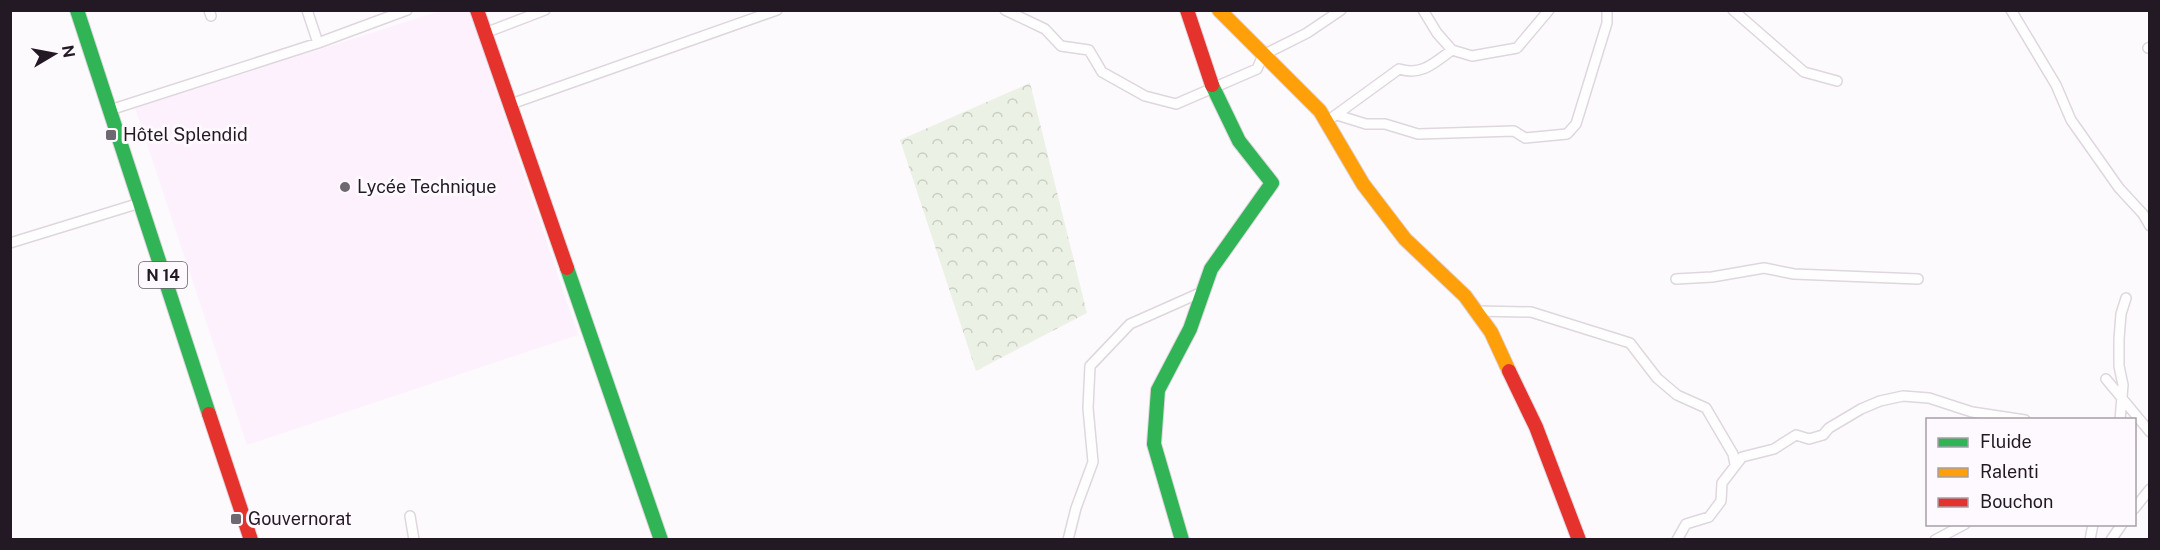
<svg xmlns="http://www.w3.org/2000/svg" width="2160" height="550" viewBox="0 0 2160 550" font-family="'Public Sans',sans-serif">
  <style>
    .built { fill: #fdf1fe }
    .forest { fill: url(#forest-crowns) }
    .lines { fill: none; stroke-linecap: round; stroke-linejoin: round }
    .street-casing { stroke: #ded7de; stroke-width: 12 }
    .fast-casing { stroke: #ded7de; stroke-width: 16 }
    .slow-casing { stroke: #ded7de; stroke-width: 16 }
    .jam-casing { stroke: #ded7de; stroke-width: 16 }
    .street { stroke: #fffeff; stroke-width: 9 }
    .fast { stroke: #30b455; stroke-width: 14 }
    .slow { stroke: #ff9f0a; stroke-width: 14 }
    .jam { stroke: #e5322d; stroke-width: 14 }
    .poi-dot { fill: #6f6870; stroke: #fef9fe; stroke-width: 2 }
    .labels { text-anchor: middle; stroke-width: 6; stroke-linejoin: round; paint-order: stroke }
    .shield { fill: #fef9fe; stroke: #655c65; stroke-width: 1.5 }
    .shield-label { font-size: 16px; font-weight: bold; fill: #231924 }
    .poi-label { font-size: 18px; fill: #231924; stroke: #fef9fe; text-anchor: start }
  </style>
  <defs>
    <pattern id="forest-crowns" width="20" height="18" patternUnits="userSpaceOnUse" patternTransform="scale(1.5)"><rect width="20" height="18" fill="#ecf1e5"/><path d="M2 6a3 3 0 1 1 6 0M12 15a3 3 0 1 1 6 0" fill="none" stroke="#cacec4"/></pattern>
  </defs>
  <rect width="100%" height="100%" fill="#fdfafd"/>
  <!-- built -->
  <path class="built" d="M443 10 469 11 578 335 247 445 135 108Z"/>
  <!-- forest -->
  <path class="forest" d="M1030 83 1087 313 976 371 900 140Z"/>
  <g class="lines">
    <defs>
      <path id="street" d="M209 10 211 16
        M1005 10 1045 29 1061 46 1089 50 1102 72 1145 96 1176 104 1257 69 1263 55 1307 33 1341 10
        M1423 10 1437 33 1452 50 1472 56 1517 48 1549 10
        M1733 10 1804 72 1837 81
        M2011 10 2056 85 2071 120 2119 188 2143 214 2150 226
        M485 33 545 10
        M318 43 407 10
        M2148 48 2150 47
        M511 104 777 10
        M110 110 318 43 307 10
        M1337 115 1366 124H1385L1418 134 1514 131 1525 138 1567 134 1576 124 1607 23V10
        M1333 117 1399 69C1422 76 1434 63 1452 50
        M10 243 140 203
        M1676 279 1712 277 1764 268 1794 274 1918 279
        M1476 311 1531 312 1630 343 1657 378 1677 395 1706 408 1733 454 1735 464
        M2106 379 2150 432
        M2120 420 2123 385 2119 366V339L2121 314 2126 298
        M2134 509 2150 489
        M410 516 414 540
        M1068 540 1076 508 1093 462 1088 408 1090 366 1130 324 1202 292
        M1677 540 1686 524 1709 517 1721 501 1722 483 1742 457 1774 449 1796 435 1809 439 1823 435 1829 428 1861 409 1880 401 1903 396 1929 398 1972 412 2025 420
        M1935 540 1965 524
        M2090 540 2093 524
        M2111 540 2122 524"/>
      <path id="fast" d="M77 10 209 414
        M567 268 661 540
        M1182 540 1154 444 1158 390 1190 329 1211 269 1272 183 1239 141 1212 85"/>
      <path id="slow" d="M1219 10 1320 111 1363 184 1405 239 1465 296 1491 332 1509 371"/>
      <path id="jam" d="M477 10 567 268
        M1187 10 1212 85
        M1509 371 1536 427 1579 540
        M209 414 251 540"/>
    </defs>
    <!-- street casing -->
    <use href="#street" class="street-casing"/>
    <!-- fast casing -->
    <use href="#fast" class="fast-casing"/>
    <!-- slow casing -->
    <use href="#slow" class="slow-casing"/>
    <!-- jam casing -->
    <use href="#jam" class="jam-casing"/>
    <!-- street -->
    <use href="#street" class="street"/>
    <!-- fast -->
    <use href="#fast" class="fast"/>
    <!-- slow -->
    <use href="#slow" class="slow"/>
    <!-- jam -->
    <use href="#jam" class="jam"/>
  </g>
  <!-- markers -->
  <g class="poi-dot">
    <rect x="105" y="129" width="12" height="12" rx="3"/>
    <circle cx="345" cy="187" r="6"/>
    <rect x="230" y="513" width="12" height="12" rx="3"/>
  </g>
  <g class="labels">
    <!-- shield labels -->
    <rect class="shield" x="139" y="262" width="48" height="26" rx="4.5"/>
    <g class="shield-label">
      <text x="163" y="281">N 14</text>
    </g>
    <!-- poi labels -->
    <g class="poi-label">
      <text x="123" y="141">Hôtel Splendid</text>
      <text x="357" y="193">Lycée Technique</text>
      <text x="248" y="525">Gouvernorat</text>
    </g>
  </g>
  <!-- border -->
  <rect width="2160" height="550" fill="none" stroke="#231924" stroke-width="24"/>
  <!-- legend -->
  <rect x="1926" y="418" width="210" height="108" fill="#fef9fe" stroke="#a69fa7" stroke-width="1.5"/>
  <rect x="1938" y="438" width="30" height="9" fill="#30b455" stroke="#a69fa7" stroke-width="1.5"/>
  <text x="1980" y="448" font-size="18" fill="#231924">Fluide</text>
  <rect x="1938" y="468" width="30" height="9" fill="#ff9f0a" stroke="#a69fa7" stroke-width="1.5"/>
  <text x="1980" y="478" font-size="18" fill="#231924">Ralenti</text>
  <rect x="1938" y="498" width="30" height="9" fill="#e5322d" stroke="#a69fa7" stroke-width="1.5"/>
  <text x="1980" y="508" font-size="18" fill="#231924">Bouchon</text>
  <!-- north arrow -->
  <g transform="translate(54 54) rotate(80)" stroke="#fef9fe" stroke-width="4.5" paint-order="stroke">
  <path d="M0-4.5L10 22L0 15L-10 22Z" fill="#231924"/>
  <text y="-9" font-size="16" font-weight="bold" text-anchor="middle" fill="#231924">N</text>
  </g>
</svg>
